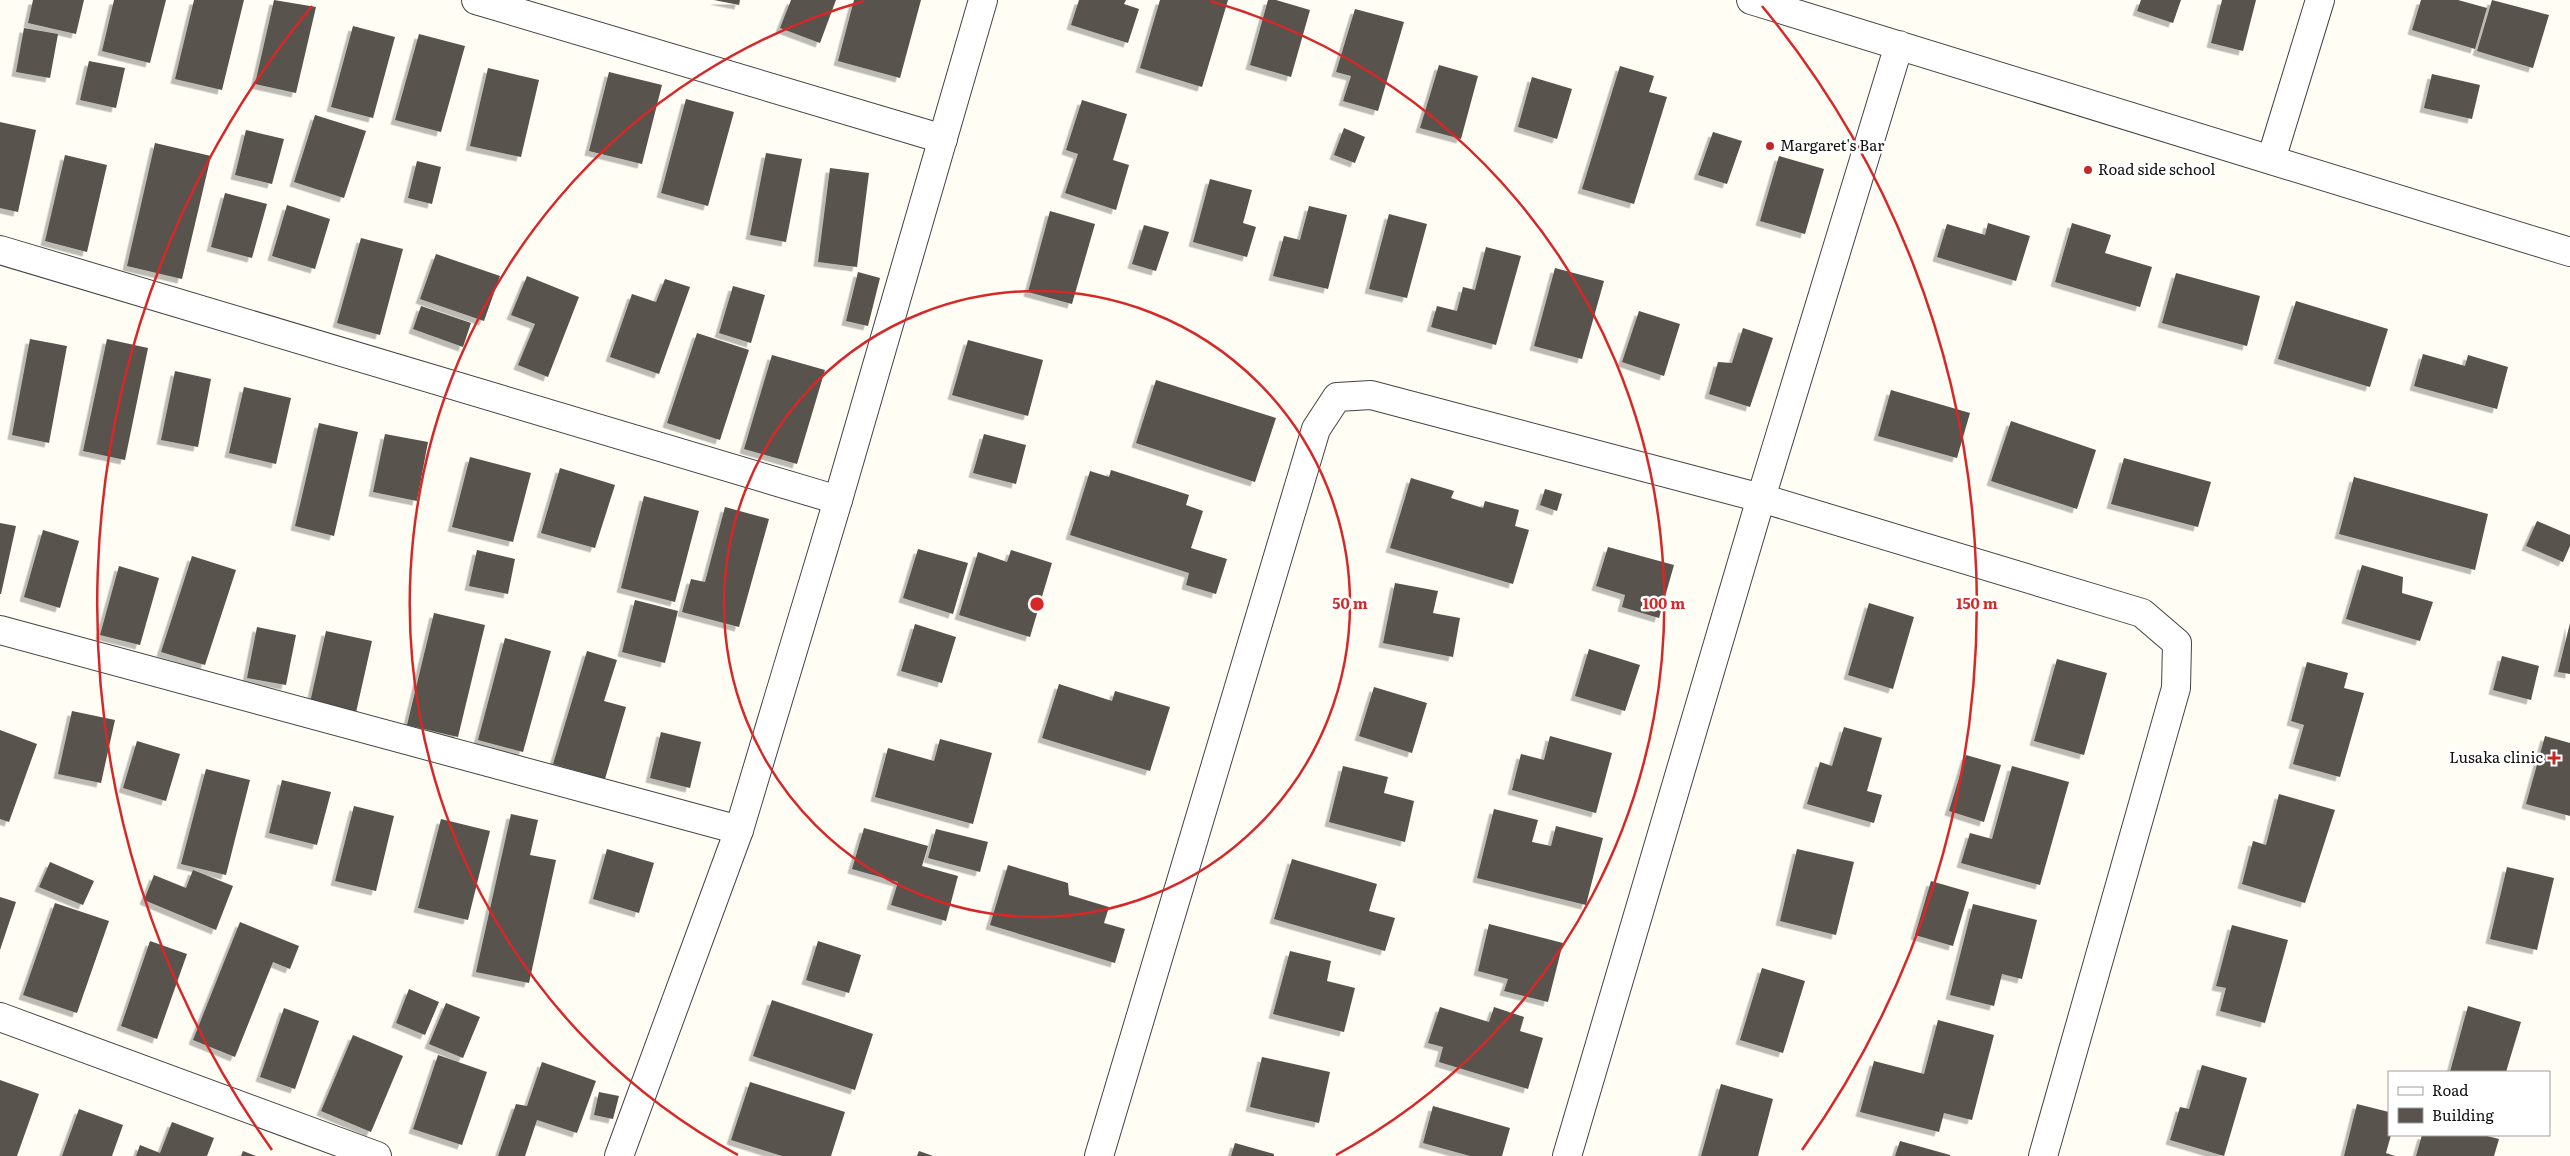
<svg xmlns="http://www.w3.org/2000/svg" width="2570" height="1156" viewBox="0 0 2570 1156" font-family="Literata,serif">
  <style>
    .building { fill: #59524d; filter: url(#shadow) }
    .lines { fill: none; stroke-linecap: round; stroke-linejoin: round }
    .minor-casing { stroke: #434343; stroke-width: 30 }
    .tertiary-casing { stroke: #434343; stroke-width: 30 }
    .minor { stroke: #fff; stroke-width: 28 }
    .tertiary { stroke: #fff; stroke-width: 28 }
    .ring { fill: none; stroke: #d62828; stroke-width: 2.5 }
    .poi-dot { fill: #c12928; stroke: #fff; stroke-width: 2 }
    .labels { text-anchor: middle; stroke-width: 5; stroke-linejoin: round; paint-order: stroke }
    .poi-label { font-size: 15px; fill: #101010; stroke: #fff; text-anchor: start }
    .centre { fill: #d62828; stroke: #fff; stroke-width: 2.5 }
    .ring-label { font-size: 15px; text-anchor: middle; font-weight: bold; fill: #d62828; stroke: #fff; stroke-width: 5; stroke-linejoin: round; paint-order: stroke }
  </style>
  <defs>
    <filter id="shadow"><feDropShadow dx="-4.5" dy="4.5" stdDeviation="0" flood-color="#0004"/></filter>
  </defs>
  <rect width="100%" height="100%" fill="#fffdf4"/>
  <!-- building -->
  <path class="building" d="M33 0H84L76 34 28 23Z
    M114 0H166L150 63 102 51Z
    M194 0H244L222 90 175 79Z
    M274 0 316 7 296 93 255 84Z
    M714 0H740L739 5Z
    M791 0H836L820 43 780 28Z
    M854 0H921L900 78 838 61Z
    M1079 0H1126L1124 4 1139 9 1128 43 1071 25Z
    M1160 0H1228L1202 87 1140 68Z
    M1268 0H1276L1310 10 1291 77 1250 65Z
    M2141 0H2181L2173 23 2137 11Z
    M2222 0H2256L2243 51 2211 43Z
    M2421 0H2458L2487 8 2475 49 2412 30Z
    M2492 0 2549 15 2533 68 2477 51Z
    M1355 9 1404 22 1378 111 1343 101 1351 76 1336 72Z
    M353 26 395 37 373 118 331 107Z
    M24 28 58 34 50 78 16 72Z
    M419 34 465 46 441 132 395 120Z
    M89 61 125 68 116 108 80 100Z
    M1439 65 1478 76 1461 139 1420 128Z
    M1620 66 1654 76 1649 92 1667 97 1634 204 1582 189Z
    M488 68 539 80 521 157 470 146Z
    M609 72 662 85 642 164 589 151Z
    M2432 74 2480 85 2472 119 2424 108Z
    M1532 77 1572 89 1557 139 1518 127Z
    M686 99 734 112 708 206 661 193Z
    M1082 100 1127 114 1113 160 1129 165 1116 210 1065 193 1078 154 1066 150Z
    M315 115 366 131 344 198 294 182Z
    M0 122 36 130 18 212 0 208Z
    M1344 128 1365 137 1355 163 1334 155Z
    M246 130 284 139 272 184 235 175Z
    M1713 132 1742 141 1727 184 1698 175Z
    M155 143 211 156 182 279 127 266Z
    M766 153 802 159 786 242 750 235Z
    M65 155 107 165 87 252 45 241Z
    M1779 156 1824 169 1805 234 1760 221Z
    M417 161 441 167 432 204 408 198Z
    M830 168 869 173 857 267 818 262Z
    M1210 179 1252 190 1243 223 1256 227 1247 257 1193 242Z
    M225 193 267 204 252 258 211 247Z
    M287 205 330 219 315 269 272 256Z
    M1309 206 1347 215 1328 289 1273 276 1284 236 1300 240Z
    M1050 211 1095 224 1072 304 1028 292Z
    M1389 214 1427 224 1407 298 1369 289Z
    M1988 223 2030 236 2016 281 1937 257 1947 224 1985 235Z
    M2072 223 2111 235 2105 253 2152 267 2140 307 2055 282Z
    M1144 225 1169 232 1156 271 1132 264Z
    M361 238 403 249 380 335 337 323Z
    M1486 247 1521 256 1496 345 1431 327 1437 306 1457 311 1463 287 1475 290Z
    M436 254 500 276 484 321 420 299Z
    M1555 268 1604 281 1582 359 1534 346Z
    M858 272 880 278 868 326 846 321Z
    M2176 273 2260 296 2247 346 2162 323Z
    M527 276 579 297 548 377 518 365 535 324 511 315Z
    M665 279 690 287 659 374 610 357 632 294 656 302Z
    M733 286 765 295 751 343 719 333Z
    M2296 301 2388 329 2370 387 2278 359Z
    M421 306 471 323 463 347 413 329Z
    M1639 311 1680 324 1664 376 1622 362Z
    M1743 328 1773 338 1750 407 1709 394 1718 362 1732 363Z
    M697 333 749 350 720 440 667 423Z
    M30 339 67 346 49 443 12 435Z
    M107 339 148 348 125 460 83 451Z
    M968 340 1043 360 1028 416 952 395Z
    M2423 354 2465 366 2468 355 2508 367 2497 409 2414 386Z
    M772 355 825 370 797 464 744 449Z
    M175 371 211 379 198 447 161 440Z
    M1156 380 1276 418 1255 482 1136 443Z
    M244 387 291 398 276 464 229 453Z
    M1891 390 1970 413 1957 458 1878 436Z
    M2011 421 2096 450 2077 509 1991 481Z
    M319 423 358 432 334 536 295 526Z
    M385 434 428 442 417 501 373 492Z
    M984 434 1026 445 1016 484 973 473Z
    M470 457 531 473 513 542 452 527Z
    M2124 458 2211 482 2198 527 2111 504Z
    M560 468 615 485 595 548 541 533Z
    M1111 470 1189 495 1186 505 1203 511 1191 548 1227 559 1216 594 1186 585 1189 573 1070 535 1090 471 1109 477Z
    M2354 477 2488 514 2475 570 2339 534Z
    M1411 478 1454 491 1451 498 1483 508 1485 501 1519 510 1515 526 1529 530 1513 584 1390 548Z
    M1545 489 1562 494 1557 511 1540 505Z
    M644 496 699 511 675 602 621 588Z
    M725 507 769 519 739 627 682 612 691 579 705 582Z
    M2537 521 2570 535V546L2563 562 2526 546Z
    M0 523 16 526 1 594H0Z
    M43 530 79 541 60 608 24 597Z
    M1608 547 1674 565 1659 618 1622 607 1625 595 1596 586Z
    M918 549 968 563 953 614 903 598Z
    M477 550 515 559 508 594 469 586Z
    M1011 550 1052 563 1030 637 959 615 978 552 1007 562Z
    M192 556 236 570 205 665 161 652Z
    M2362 565 2403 577 2402 593 2433 602 2420 641 2346 619Z
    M119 566 159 578 140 645 100 635Z
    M1395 583 1438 591 1433 613 1460 618 1453 657 1383 643Z
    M635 600 678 611 665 663 622 652Z
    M1869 603 1914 617 1893 689 1848 675Z
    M434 613 485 625 458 737 407 725Z
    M2570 623V674L2558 672Z
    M915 624 956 637 942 683 901 671Z
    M257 627 296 635 286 685 247 678Z
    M326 631 372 641 355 717 309 707Z
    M505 638 551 651 523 752 478 740Z
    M1589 649 1640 665 1625 711 1575 696Z
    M587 651 617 660 604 701 626 707 605 779 553 764Z
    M2502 656 2539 666 2531 700 2493 690Z
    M2057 659 2107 673 2084 755 2034 741Z
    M2307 662 2348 673 2344 688 2364 693 2340 777 2293 764 2304 725 2291 721Z
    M1059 684 1112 701 1115 691 1170 707 1150 771 1042 738Z
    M1374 687 1427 703 1412 753 1359 736Z
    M72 711 115 720 101 783 58 774Z
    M1844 727 1882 738 1867 791 1882 795 1874 823 1807 804 1820 762 1832 766Z
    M0 730 37 744 9 822 0 819Z
    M661 732 701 742 690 788 650 778Z
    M1550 736 1612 753 1596 813 1512 790 1521 754 1544 760Z
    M2545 736 2570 743V816L2526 804Z
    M940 739 992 753 973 824 875 797 888 748 934 761Z
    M137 741 180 754 166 801 123 788Z
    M1966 755 2001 765 1984 822 1949 811Z
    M1343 766 1388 777 1384 793 1414 801 1405 842 1329 822Z
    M2012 766 2069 782 2040 885 1961 863 1970 833 1992 839Z
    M206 769 250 780 226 875 181 864Z
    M282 780 331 792 317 845 269 833Z
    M2279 794 2335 810 2305 903 2242 884 2253 841 2266 845Z
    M354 806 394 816 376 891 335 881Z
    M1494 809 1538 820 1532 842 1551 846 1556 826 1603 838 1586 905 1477 878Z
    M511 814 538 820 530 855 556 860 529 983 476 972Z
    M441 819 490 831 468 920 418 908Z
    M864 828 928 846 922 866 958 876 946 921 891 905 898 882 852 869Z
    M936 829 988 842 980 872 928 858Z
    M607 849 654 863 639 913 593 899Z
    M1797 849 1854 862 1836 935 1780 921Z
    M1292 859 1377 884 1369 911 1395 918 1385 951 1274 919Z
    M50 862 94 881 83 905 39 887Z
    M1008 865 1068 883 1069 895 1109 907 1104 923 1125 929 1115 963 990 925Z
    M2507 867 2554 878 2537 950 2490 939Z
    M193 870 233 886 216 930 144 900 154 875 186 888Z
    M1931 881 1969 892 1953 946 1915 935Z
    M0 897 16 902 0 950Z
    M55 903 109 921 77 1013 23 995Z
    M1973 904 2037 920 2022 979 2002 974 1994 1006 1950 995Z
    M240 922 299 946 290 969 273 962 235 1057 193 1040Z
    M1489 924 1563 943 1548 1002 1504 991 1508 979 1478 971Z
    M2232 925 2288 940 2265 1023 2220 1011 2226 988 2216 986Z
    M150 941 187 954 157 1039 121 1026Z
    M818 941 861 955 849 993 806 980Z
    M1290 951 1331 961 1327 981 1355 988 1344 1032 1273 1014Z
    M1762 968 1805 981 1783 1053 1740 1040Z
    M409 989 439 1002 425 1035 396 1023Z
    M772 1000 873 1034 855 1090 753 1056Z
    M446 1003 480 1017 463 1058 429 1044Z
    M2468 1006 2521 1022 2506 1072H2450Z
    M1440 1007 1489 1022 1494 1007 1524 1017 1520 1031 1543 1038 1528 1089 1439 1062 1443 1047 1428 1043Z
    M284 1008 319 1021 295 1089 260 1077Z
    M1938 1020 1994 1035 1972 1120 1944 1113 1939 1132 1860 1112 1874 1061 1924 1074Z
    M353 1035 403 1056 371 1132 321 1111Z
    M438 1055 487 1072 462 1145 413 1129Z
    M1262 1057 1330 1072 1319 1123 1250 1107Z
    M542 1062 596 1081 577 1133 537 1120 525 1156H498L516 1104 527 1106Z
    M2202 1065 2247 1078 2224 1156 2170 1140 2180 1107 2189 1109Z
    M0 1080 39 1094 17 1156H0Z
    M750 1082 845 1112 831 1156H782L731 1140Z
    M1721 1084 1773 1099 1758 1156H1701Z
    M599 1092 619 1096 613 1119 594 1115Z
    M2357 1104 2389 1112V1135H2391L2386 1153 2395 1156H2344Z
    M1433 1106 1510 1128 1502 1156H1470L1423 1143Z
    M79 1109 123 1125 112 1156H62Z
    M172 1122 214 1138 207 1156H136L140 1145 160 1153Z
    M2422 1135H2483L2499 1139 2494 1156H2416Z
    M1900 1141 1950 1155V1156H1895Z
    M1235 1143 1274 1154V1156H1231Z
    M243 1151 256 1156H241Z
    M919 1151 933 1156H917Z"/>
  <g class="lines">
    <defs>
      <path id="minor" d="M476 0 943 139
        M1751 0 2570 252
        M2271 160 2320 0
        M0 250 838 500
        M0 630 739 830
        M0 1017 377 1156
        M1099 1156 1316 429 1337 397 1371 395 1761 498 2142 613 2177 643 2176 688 2043 1156
        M1567 1156 1761 498 1899 45"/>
      <path id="tertiary" d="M619 1156 739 830 838 500 983 0"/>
    </defs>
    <!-- minor casing -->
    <use href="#minor" class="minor-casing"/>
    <!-- tertiary casing -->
    <use href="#tertiary" class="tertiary-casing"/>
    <!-- minor -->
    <use href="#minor" class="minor"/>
    <!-- tertiary -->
    <use href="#tertiary" class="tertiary"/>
  </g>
  <!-- distance rings -->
  <g class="ring">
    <circle cx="1037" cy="604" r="313"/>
    <path d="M738 1155A627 627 0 0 1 864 1M1210 1A627 627 0 0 1 1336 1155"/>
    <path d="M272 1150A940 940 0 0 1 312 6M1762 6A940 940 0 0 1 1802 1150"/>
  </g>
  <!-- markers -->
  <g class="poi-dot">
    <circle cx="1770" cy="146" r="5"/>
    <circle cx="2088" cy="170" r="5"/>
    <path d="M2551.5 750.5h5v5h5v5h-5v5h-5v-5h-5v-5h5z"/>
  </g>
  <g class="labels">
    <!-- poi labels -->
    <g class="poi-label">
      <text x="1780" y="151">Margaret's Bar</text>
      <text x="2098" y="175">Road side school</text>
      <text x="2543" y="763" text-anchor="end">Lusaka clinic</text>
    </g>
  </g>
  <circle cx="1037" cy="604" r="8" class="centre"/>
  <g class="ring-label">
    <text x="1350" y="609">50 m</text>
    <text x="1664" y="609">100 m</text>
    <text x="1977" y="609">150 m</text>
  </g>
  <!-- legend -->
  <rect x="2388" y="1071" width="162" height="65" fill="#ffffff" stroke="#9f9f9f"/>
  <rect x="2398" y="1087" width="25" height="8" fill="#ffffff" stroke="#9f9f9f"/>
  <text x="2432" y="1096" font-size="15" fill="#101010">Road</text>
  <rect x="2398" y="1108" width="25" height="15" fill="#59524d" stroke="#9f9f9f"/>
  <text x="2432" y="1121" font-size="15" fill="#101010">Building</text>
</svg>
